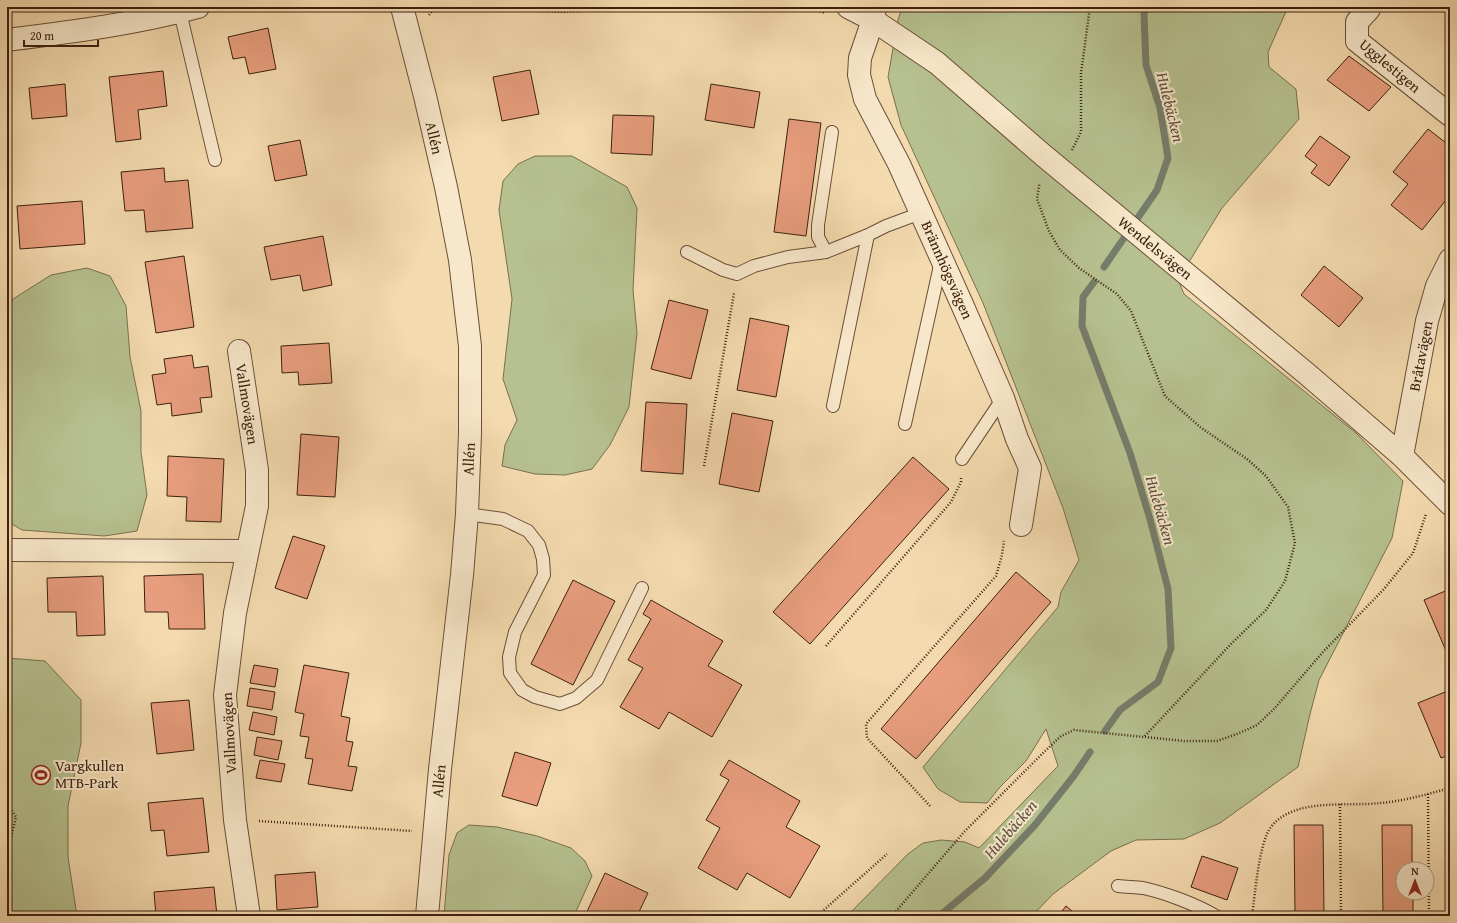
<svg xmlns="http://www.w3.org/2000/svg" width="1457" height="923" viewBox="0 0 1457 923" font-family="'Gentium Book Plus',serif">
  <style>
    .green { fill: #b6c18f; stroke: #79704f }
    .lines { fill: none; stroke-linecap: round; stroke-linejoin: round }
    .stream { stroke: #767d6b; stroke-width: 7 }
    .building { fill: #e89e7e; stroke: #3c200f }
    .service-casing { stroke: #6a4f37; stroke-width: 14 }
    .minor-casing { stroke: #6a4f37; stroke-width: 24 }
    .tertiary-casing { stroke: #6a4f37; stroke-width: 24 }
    .path { stroke: #3c200f; stroke-width: 2.5; stroke-dasharray: 1 2; stroke-linecap: butt }
    .service { stroke: #f8e8cb; stroke-width: 12 }
    .minor { stroke: #f8e8cb; stroke-width: 22 }
    .tertiary { stroke: #f8e8cb; stroke-width: 22 }
    .labels { text-anchor: middle; stroke-width: 4; stroke-linejoin: round; paint-order: stroke }
    .street-label { font-size: 15px; fill: #3c200f; stroke: #f8e8cb }
    .poi-label { font-size: 15px; fill: #3c200f; stroke: #f8e8cb; text-anchor: start }
    .water-label { font-size: 16px; font-style: italic; fill: #594e3d; stroke: #f8e8cb }
  </style>
  <rect width="100%" height="100%" fill="#f4dbaf"/>
  <filter id="stains"><feTurbulence type="fractalNoise" baseFrequency=".005" numOctaves="4"/><feColorMatrix values="0 0 0 0 .2 0 0 0 0 .09 0 0 0 0 .02 0 0 0 .5 -.17"/></filter>
  <radialGradient id="worn" r=".72"><stop offset=".6" stop-color="#630" stop-opacity="0"/><stop offset="1" stop-color="#630" stop-opacity=".3"/></radialGradient>
  <!-- green -->
  <path class="green" d="M902 7H1288L1268 52 1269 67 1296 89 1299 119 1222 208 1178 280 1184 294 1356 433 1403 481 1392 538 1319 680 1310 714 1298 767 1220 823 1184 839 1136 840 1111 851 1053 894 1032 916H847L908 854 923 843 941 840 965 842 979 848 1058 766 1046 729 1026 761 1000 787 987 803 960 802 938 789 923 767 1058 607 1061 592 1079 560 1063 508 983 303 901 125 888 77 898 20Z
    M535 156H572L627 187 637 208 633 290 637 333 629 407 610 445 592 469 565 475 535 474 502 466 505 445 517 420 503 379 512 299 499 210 503 181 518 164Z
    M87 268 110 276 126 306 130 357 141 411V452L147 495 137 531 104 536 22 530 7 521V313L13 299 51 275Z
    M7 658 45 661 81 700V743L68 806V857L77 916H7Z
    M469 825 497 827 537 836 571 848 585 861 592 876 574 916H444L449 855 457 833Z"/>
  <g class="lines">
    <!-- stream -->
    <path class="stream" d="M1104 267 1157 190 1168 158 1160 108 1146 65 1144 14 1146 7
      M1094 282 1083 297 1082 326 1130 453 1150 519 1168 589 1171 648 1158 682 1120 710 1105 731
      M940 916 944 912 985 878 1035 825 1073 777 1090 752"/>
  </g>
  <!-- building -->
  <path class="building" d="M268 28 276 69 249 74 245 57 233 59 228 37Z
    M1349 56 1391 87 1369 111 1327 80Z
    M530 70 539 114 502 121 493 77Z
    M163 71 167 106 138 110 141 139 116 142 109 77Z
    M65 84 67 116 32 119 29 88Z
    M711 84 760 92 754 128 705 120Z
    M613 115 654 116 652 155 611 153Z
    M789 119 821 123 806 236 774 232Z
    M1428 129 1450 146V195L1422 230 1391 205 1408 184 1393 172Z
    M1320 136 1350 157 1329 186 1311 173 1317 165 1305 156Z
    M300 140 307 175 275 181 268 146Z
    M164 168 165 182 188 180 193 228 146 232 144 210 125 211 121 172Z
    M82 201 85 244 20 249 17 206Z
    M323 236 332 285 303 291 300 275 271 280 264 247Z
    M184 256 194 327 156 333 145 262Z
    M1324 266 1363 298 1339 327 1301 295Z
    M669 300 708 310 691 379 651 369Z
    M750 318 789 326 776 397 737 390Z
    M329 343 332 383 299 385 298 372 282 373 281 346Z
    M192 355 194 368 208 366 212 397 200 398 202 412 172 416 171 403 157 405 152 375 166 373 164 359Z
    M646 402 687 404 683 474 641 471Z
    M732 413 773 421 759 492 719 484Z
    M301 434 339 437 335 497 297 495Z
    M168 456 224 459 221 522 186 521 187 497 167 496Z
    M913 457 949 489 810 644 773 612Z
    M293 536 325 546 307 599 275 588Z
    M1016 572 1051 602 916 759 881 729Z
    M203 574 205 629H169L168 612H145L144 576Z
    M103 576 105 635 77 636 76 612H48L47 578Z
    M7 578 9 634H7Z
    M573 580 615 601 573 685 531 664Z
    M1450 589V660L1424 600Z
    M651 600 723 641 708 666 742 685 712 737 669 712 659 729 620 707 643 668 628 660 651 619 643 614Z
    M254 665 278 669 275 687 250 683Z
    M304 665 349 673 341 716 350 718 346 741 353 742 348 766 357 767 352 791 308 784 313 759 305 758 309 737 300 736 304 714 295 712Z
    M250 688 275 692 272 710 247 706Z
    M1450 690V755L1441 758 1418 703Z
    M189 700 194 750 157 754 151 703Z
    M253 712 277 717 274 735 249 730Z
    M257 737 282 741 278 760 254 755Z
    M515 752 551 763 537 806 502 796Z
    M260 760 285 764 281 782 256 778Z
    M729 760 800 801 786 827 820 846 790 898 747 873 737 890 698 868 720 828 706 820 729 780 720 775Z
    M203 798 209 852 167 856 164 830 151 831 148 803Z
    M1294 825H1323L1324 916H1295Z
    M1382 825H1412V869H1403V893H1413V916H1383Z
    M1202 856 1238 868 1227 900 1191 887Z
    M315 872 318 907 277 910 275 875Z
    M605 873 648 893 637 916H585Z
    M214 887 217 916H156L154 892Z
    M1066 906 1078 916H1058Z"/>
  <g class="lines">
    <defs>
      <path id="service" d="M180 12 215 160
        M687 252 723 270 737 274 754 266 788 257 826 252 868 235
        M826 252 818 237V225L832 132
        M833 406 868 235 886 226 921 213
        M905 424 941 261
        M962 459 1003 398
        M467 514 503 519 528 531 539 545 543 559 544 575 515 632 509 657 510 673 522 690 535 697 560 704 576 698 597 680 642 588
        M1118 886C1126 887 1135 887 1143 888 1166 893 1195 904 1216 916"/>
      <path id="minor" d="M848 7 873 20 937 63 1043 155 1307 374 1402 456 1450 504
        M875 7 873 20 860 58 859 75 865 99 899 164 961 302 1003 398 1017 439 1030 468 1021 525
        M1369 9 1357 22V41L1450 115
        M7 40C71 32 136 24 198 7
        M239 351 257 470V506L235 613 225 695 235 820 249 916
        M1402 456 1427 321 1437 286 1450 260
        M7 550 247 551"/>
      <path id="tertiary" d="M402 7 425 96 446 187 460 260 470 346V433L467 514 462 575 440 769 427 916"/>
    </defs>
    <!-- service casing -->
    <use href="#service" class="service-casing"/>
    <!-- minor casing -->
    <use href="#minor" class="minor-casing"/>
    <!-- tertiary casing -->
    <use href="#tertiary" class="tertiary-casing"/>
    <!-- path -->
    <path class="path" d="M809 7 825 13
      M429 15 433 10 441 7 565 12 628 7
      M1072 150 1081 132V73L1090 7
      M704 466 734 293
      M826 646 951 502 961 482V478
      M1145 737 1184 741H1217L1237 734 1257 725 1274 709 1322 653 1384 589 1413 553 1426 514
      M1428 794 1429 916
      M7 803 16 817 10 842 7 844
      M1340 804 1341 916
      M930 806 867 738 866 724 996 576 1002 555 1004 541
      M259 821 412 831
      M817 916 887 854
      M892 916 964 832 1043 753 1061 736 1074 730 1144 737 1231 644 1266 610 1285 581 1295 543 1288 507 1266 476 1247 459 1200 427 1165 396 1131 311 1117 294 1079 268 1060 250 1049 231 1037 199 1039 186 1040 184
      M1252 916C1255 895 1259 842 1271 827 1294 797 1348 807 1381 803 1404 801 1428 794 1450 788"/>
    <!-- service -->
    <use href="#service" class="service"/>
    <!-- minor -->
    <use href="#minor" class="minor"/>
    <!-- tertiary -->
    <use href="#tertiary" class="tertiary"/>
  </g>
  <!-- icons -->
  <defs>
    <symbol id="stadium-ring" viewBox="-11 -11 22 22"><circle r="9.5" fill="#f8e8cb" stroke="#8f2418" stroke-width="1.5"/><path d="M0-5a6.5 5 0 1 0 0 10a6.5 5 0 1 0 0-10ZM-3.5-1.8h7v3.6h-7Z" fill="#8f2418"/></symbol>
  </defs>
  <g fill-rule="evenodd">
    <use href="#stadium-ring" x="30" y="764" width="22" height="22"/>
  </g>
  <g class="labels">
    <!-- street labels -->
    <g class="street-label">
      <text transform="translate(1390 66) rotate(40)" y="5">Ugglestigen</text>
      <text transform="translate(434 138) rotate(77)" y="5">Allén</text>
      <text transform="translate(1155 248) rotate(39)" y="5">Wendelsvägen</text>
      <text transform="translate(947 270) rotate(66)" y="5">Brännhögsvägen</text>
      <text transform="translate(1421 356) rotate(-79)" y="5">Bråtavägen</text>
      <text transform="translate(247 404) rotate(81)" y="5">Vallmovägen</text>
      <text transform="translate(469 459) rotate(-87)" y="5">Allén</text>
      <text transform="translate(229 733) rotate(-93)" y="5">Vallmovägen</text>
      <text transform="translate(439 781) rotate(-84)" y="5">Allén</text>
    </g>
    <!-- poi labels -->
    <g class="poi-label">
      <text x="55" y="771">Vargkullen<tspan x="55" dy="17">MTB-Park</tspan></text>
    </g>
    <!-- water labels -->
    <g class="water-label">
      <text transform="translate(1171 107) rotate(76)" y="6">Hulebäcken</text>
      <text transform="translate(1161 510) rotate(74)" y="6">Hulebäcken</text>
      <text transform="translate(1010 829) rotate(-49)" y="6">Hulebäcken</text>
    </g>
  </g>
  <!-- margin -->
  <rect width="1457" height="923" fill="none" stroke="#f4dbaf" stroke-width="24"/>
  <rect x="8" y="8" width="1441" height="907" fill="none" stroke="#3c200f" stroke-width="2"/>
  <rect x="12" y="12" width="1433" height="899" fill="none" stroke="#3c200f"/>
  <!-- north arrow -->
  <g transform="translate(1415 881)"><circle r="19" fill="#f8e8cb" stroke="#ad9880"/>
  <path d="M0-3L7 15L0 10L-7 15Z" fill="#8f2418"/>
  <text y="-6" font-size="11" font-weight="bold" text-anchor="middle" fill="#3c200f">N</text>
  </g>
  <!-- scale -->
  <path d="M24 40v6h74v-6" fill="none" stroke="#3c200f" stroke-width="2"/>
  <text x="30" y="40" font-size="12" fill="#3c200f" stroke="#f8e8cb" stroke-width="3" paint-order="stroke">20 m</text>
  <rect width="100%" height="100%" filter="url(#stains)"/>
  <rect width="100%" height="100%" fill="url(#worn)"/>
</svg>
